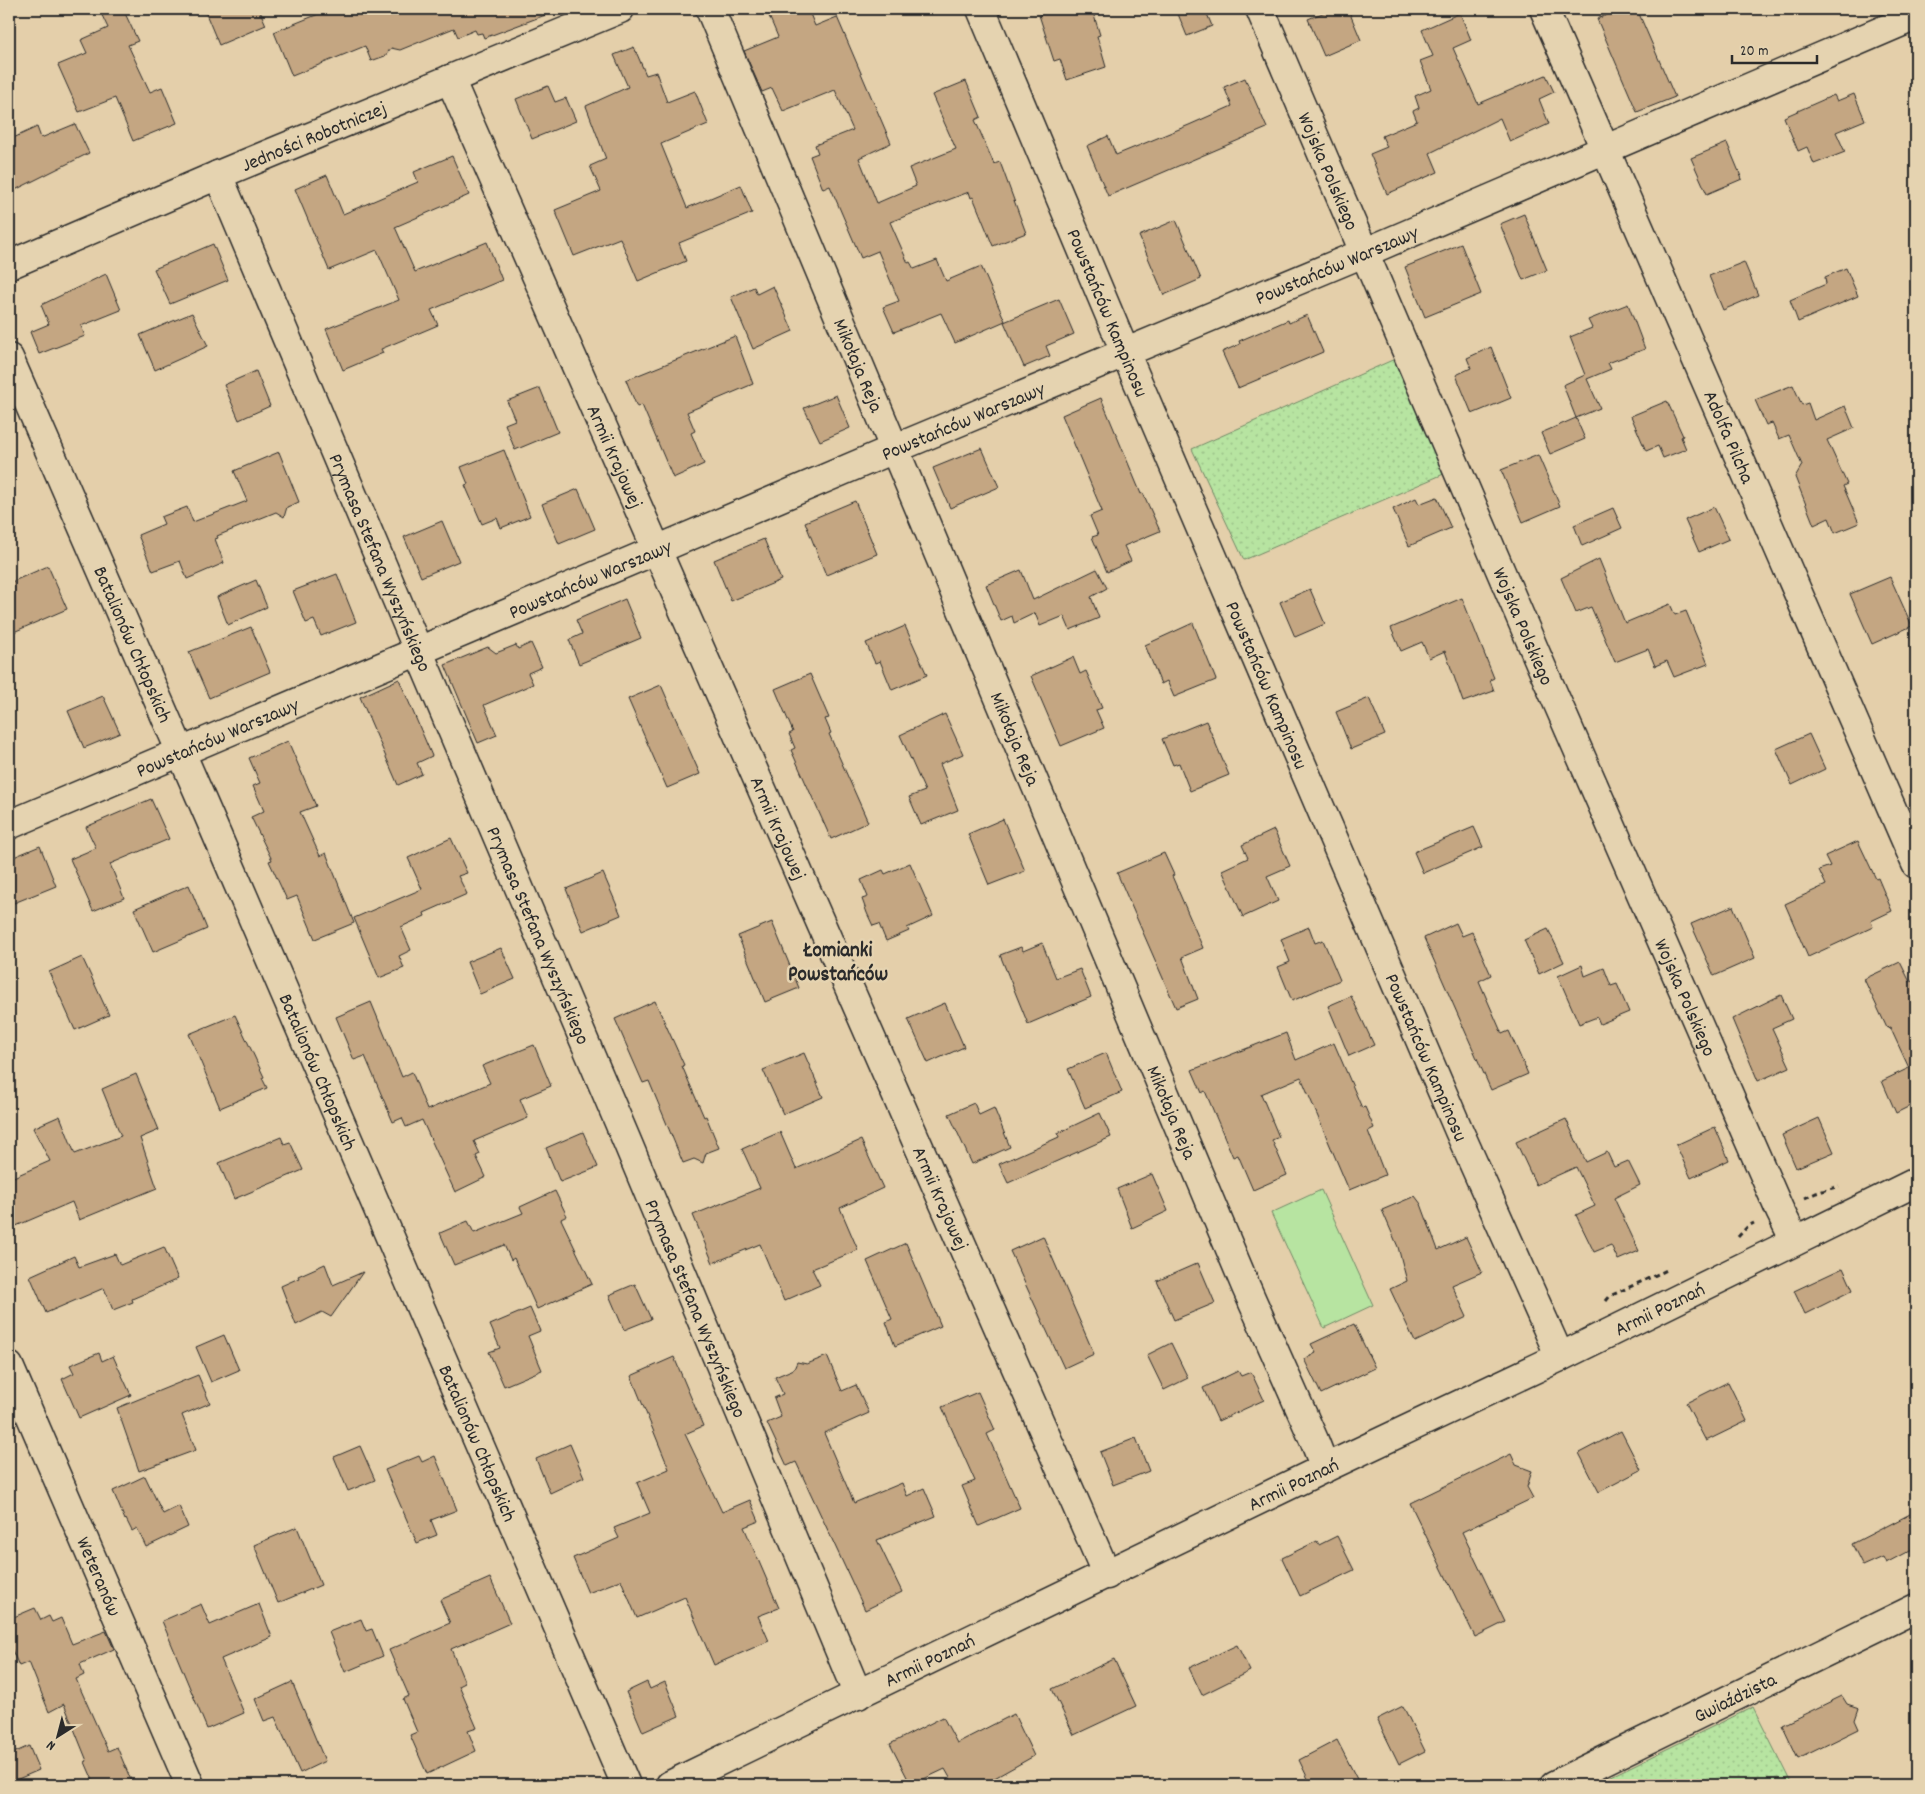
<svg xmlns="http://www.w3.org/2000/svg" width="1925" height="1794" viewBox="0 0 1925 1794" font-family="Dekko,sans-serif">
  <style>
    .grass { fill: url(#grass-dots); stroke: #718866 }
    .park { fill: #b7e4a1; stroke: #718866 }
    .building { fill: #c4a682; stroke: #2b2b2b }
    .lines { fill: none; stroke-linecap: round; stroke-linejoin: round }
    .minor-casing { stroke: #2b2b2b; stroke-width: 31 }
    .path { stroke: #2b2b2b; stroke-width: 3; stroke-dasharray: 5 4; stroke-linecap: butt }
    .minor { stroke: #e5d3b0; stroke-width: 28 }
    .labels { text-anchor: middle; stroke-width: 5; stroke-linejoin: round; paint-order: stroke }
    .street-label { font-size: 20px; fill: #2b2b2b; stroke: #e5d3b0 }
    .neighbourhood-label { font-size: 21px; font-weight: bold; fill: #2b2b2b; stroke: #e5d3b0 }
  </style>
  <defs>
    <pattern id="grass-dots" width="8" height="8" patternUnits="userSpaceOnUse" patternTransform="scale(1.25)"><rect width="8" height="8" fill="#b7e4a1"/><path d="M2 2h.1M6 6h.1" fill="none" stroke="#9ec48b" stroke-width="1.8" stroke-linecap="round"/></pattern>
  </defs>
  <rect width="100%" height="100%" fill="#e4cfaa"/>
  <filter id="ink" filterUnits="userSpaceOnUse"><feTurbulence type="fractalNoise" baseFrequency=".02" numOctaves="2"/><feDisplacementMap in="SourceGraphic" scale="10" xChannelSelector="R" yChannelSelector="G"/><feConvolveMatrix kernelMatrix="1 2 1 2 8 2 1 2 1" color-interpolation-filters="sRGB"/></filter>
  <g filter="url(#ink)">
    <!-- grass -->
    <path class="grass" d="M1397 358 1446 473 1244 560 1192 449Z
      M1753 1707 1792 1785H1593Z"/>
    <!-- park -->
    <path class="park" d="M1321 1190 1373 1305 1324 1328 1271 1213Z"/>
    <!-- building -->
    <path class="building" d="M99 9H123L138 41 128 45 150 92 162 87 177 123 133 141 115 98 79 112 58 65 87 53 81 40 108 28Z
      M204 9H259L266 25 219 45Z
      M331 9H556V11L484 38 482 33 477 34 475 30 458 37 454 28 400 50 391 48 385 56 371 61 365 46 292 76 274 32Z
      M766 9H808L815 26 837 17 891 143 859 158 877 203 916 186 909 168 956 149 932 95 966 81 981 117 975 120 994 164 1000 162 1026 233 993 246 973 197 971 198 969 192 890 222 908 263 910 262 914 269 937 260 946 281 981 266 1005 321 955 343 941 313 894 332 883 307 899 301 878 251 861 258 830 186 823 189 810 156 818 153 815 145 853 130 835 90 783 111 772 88 762 92 744 51 778 37Z
      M1058 9H1092L1100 35 1097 36 1106 67 1067 80 1060 59 1054 61 1039 15Z
      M1176 9H1205L1212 26 1187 36Z
      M1332 9H1348L1361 40 1324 56 1308 19Z
      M1621 9H1637L1675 97 1637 112 1597 19Z
      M1460 13 1471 40 1453 48 1478 104 1546 75 1554 92 1539 99 1549 124 1510 142 1500 118 1430 153 1438 172 1387 194 1370 154 1387 147 1382 136 1417 121 1413 111 1419 108 1415 96 1431 89 1420 61 1433 56 1422 30Z
      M634 47 646 75 656 72 667 102 695 91 708 124 661 144 687 208 741 185 752 213 679 243 686 261 638 281 620 238 574 256 555 210 601 191 590 166 606 159 586 106 628 87 614 55Z
      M1245 78 1267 128 1108 196 1087 146 1108 136 1116 155 1189 125 1232 106 1224 87Z
      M548 86 555 102 566 98 576 121 532 139 516 99Z
      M1854 94 1865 120 1836 132 1845 152 1814 164 1807 147 1798 151 1784 117 1834 95 1837 101Z
      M75 124 89 153 9 193V140L37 127 41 138Z
      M1727 143 1742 179 1707 194 1691 158Z
      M452 156 469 195 395 227 415 272 487 242 502 280 431 310 438 325 381 349 383 353 343 370 326 329 399 300 377 250 329 270 295 189 327 175 343 214 418 182 414 172Z
      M1524 214 1547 270 1523 280 1500 224Z
      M1176 220 1201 279 1164 295 1139 236Z
      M213 244 228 280 170 304 154 269Z
      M1461 244 1481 294 1425 317 1405 267Z
      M1744 262 1758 295 1723 310 1709 276Z
      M1846 268 1858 296 1798 322 1790 300 1826 284 1825 277Z
      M106 274 121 310 81 326 85 336 39 354 30 332 49 324 41 305Z
      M773 286 793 331 753 349 731 297 754 287 757 294Z
      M1059 299 1074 334 1046 346 1050 356 1024 367 1004 322Z
      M1628 304 1645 349 1608 363 1611 369 1587 379 1600 408 1576 418 1563 385 1585 375 1570 337 1592 328 1588 320Z
      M192 313 208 346 155 370 140 335Z
      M1307 315 1323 352 1238 388 1222 352 1240 344 1239 341 1288 320 1289 323Z
      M735 336 753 384 687 412 695 431 691 433 704 464 673 478 642 405 637 407 626 380Z
      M1491 347 1511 398 1472 414 1456 375 1471 368 1467 358Z
      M256 371 270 406 239 420 224 385Z
      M1793 385 1802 405 1808 403 1814 420 1845 406 1854 428 1827 440 1847 484 1843 486 1859 523 1835 533 1829 518 1814 525 1795 477 1802 465 1789 435 1779 439 1772 423 1766 425 1755 400Z
      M540 388 558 432 515 450 505 424 515 420 507 401Z
      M836 395 850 428 820 441 804 408Z
      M1101 398 1141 494 1143 493 1160 531 1124 546 1131 561 1107 572 1092 537 1098 535 1090 516 1102 511 1062 415Z
      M1667 401 1683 436 1681 437 1686 449 1663 458 1658 446 1646 451 1631 416Z
      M1576 418 1585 439 1550 454 1541 433Z
      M982 448 999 487 950 508 933 468Z
      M504 450 530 516 501 528 497 518 482 524 465 485 468 484 461 467Z
      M279 452 299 502 287 507 284 517 276 512 217 536 218 538 215 539 224 563 187 579 180 561 153 571 138 535 164 524 161 517 187 507 193 522 247 501 234 471Z
      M1538 455 1560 506 1523 522 1501 470Z
      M578 489 595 529 559 544 542 504Z
      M1437 497 1451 528 1409 546 1393 509 1416 498 1419 504Z
      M855 501 877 554 826 575 805 522Z
      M1714 507 1729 539 1699 552 1685 520Z
      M1613 508 1622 528 1582 546 1574 525Z
      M442 521 459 561 421 577 404 537Z
      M764 539 781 580 731 601 714 560Z
      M1599 559 1625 623 1670 604 1675 615 1686 611 1708 664 1674 677 1667 661 1655 666 1648 649 1615 662 1591 607 1576 613 1561 578Z
      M48 566 67 609 9 634V583Z
      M1097 569 1107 588 1091 597 1099 618 1070 630 1064 616 1040 626 1035 613 1014 623 1012 616 1001 621 986 585 1021 570 1033 600Z
      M337 574 356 622 321 636 314 620 306 623 293 591Z
      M1890 577 1912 626 1872 644 1850 594Z
      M256 580 267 607 228 625 217 597Z
      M1310 589 1325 624 1295 637 1280 602Z
      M1462 598 1494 678 1490 680 1494 691 1463 702 1445 651 1429 658 1422 642 1401 651 1391 628Z
      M625 599 641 638 579 664 569 640 582 634 576 620Z
      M1193 623 1216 680 1174 697 1167 681 1161 684 1145 645Z
      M905 626 927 675 892 690 880 661 875 663 866 643Z
      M251 627 270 672 209 698 189 652Z
      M531 643 542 667 528 673 533 684 484 705 497 735 478 743 445 665 488 647 496 653 516 645 518 649Z
      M1073 657 1080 674 1086 671 1102 708 1096 710 1104 728 1061 746 1031 676Z
      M810 674 829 718 825 719 831 733 829 734 868 822 831 839 791 750 795 748 789 734 793 732 775 689Z
      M399 679 432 756 417 763 422 774 398 785 360 697Z
      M661 685 700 774 667 788 628 699Z
      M103 696 120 733 84 748 68 711Z
      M1369 698 1385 735 1351 749 1336 712Z
      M945 714 963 754 940 764 958 810 921 825 909 797 925 791 900 735Z
      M1206 721 1229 775 1190 791 1179 763 1173 765 1162 739Z
      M1809 734 1825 769 1792 785 1776 749Z
      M288 741 316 806 300 812 320 856 326 853 354 923 315 939 297 896 287 900 269 861 272 860 251 817 264 811 253 786 260 783 249 758Z
      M151 799 169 839 110 864 124 898 93 911 70 859 96 848 86 827Z
      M1003 819 1025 871 989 885 968 834Z
      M1474 827 1483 847 1423 873 1414 852Z
      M1274 830 1290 866 1267 876 1278 901 1243 917 1222 870 1248 858 1242 845Z
      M451 838 467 873 458 876 467 894 424 913 425 916 401 927 411 950 399 956 404 968 379 978 354 918 422 889 408 858Z
      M1858 841 1876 879 1878 878 1892 911 1871 921 1873 927 1808 957 1785 904 1826 885 1819 870 1830 866 1825 856Z
      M40 846 56 886 9 905V859Z
      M1164 853 1174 875 1172 876 1203 948 1182 957 1198 999 1176 1008 1117 873Z
      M910 863 933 916 907 928 909 931 886 941 879 924 873 926 867 913 862 899 868 897 861 880 883 870 885 874Z
      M603 873 621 915 583 931 566 889Z
      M189 885 207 929 153 952 134 909Z
      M1733 906 1755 958 1714 976 1691 924Z
      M772 922 799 988 765 1002 738 936Z
      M1456 923 1462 936 1472 932 1491 975 1479 981 1502 1034 1509 1031 1528 1074 1491 1090 1424 938Z
      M1309 927 1315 943 1323 940 1340 980 1292 1001 1278 967 1290 962 1281 939Z
      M1548 929 1564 962 1539 974 1524 940Z
      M1042 943 1056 978 1080 969 1091 997 1028 1024 1000 955 1021 947 1023 951Z
      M501 948 515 979 480 994 467 962Z
      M82 957 109 1015 75 1030 49 972Z
      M1900 962 1910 982 1916 979V1103L1896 1113 1882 1081 1909 1068 1890 1027 1887 1028 1864 979Z
      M1582 965 1585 976 1604 968 1611 986 1617 984 1629 1012 1600 1024 1597 1017 1579 1024 1558 976Z
      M1781 995 1792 1019 1772 1028 1790 1067 1758 1081 1732 1019Z
      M1351 996 1374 1045 1349 1056 1328 1006Z
      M655 1001 684 1065 682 1066 704 1117 706 1116 719 1148 706 1153 703 1163 694 1159 683 1163 649 1081 643 1083 615 1019Z
      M371 1002 402 1077 412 1072 427 1110 490 1083 482 1066 534 1045 551 1086 520 1099 528 1118 474 1141 480 1154 476 1156 486 1177 455 1192 422 1120 406 1127 402 1118 393 1122 365 1056 354 1060 336 1017Z
      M945 1003 964 1047 928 1063 908 1019Z
      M235 1015 264 1077 262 1078 267 1088 220 1108 189 1034Z
      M1286 1033 1296 1060 1334 1043 1362 1108 1365 1107 1374 1128 1368 1131 1385 1175 1349 1190 1301 1077 1261 1094 1279 1137 1272 1140 1287 1175 1253 1190 1238 1155 1233 1157 1205 1091 1202 1093 1192 1070Z
      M804 1053 823 1097 783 1114 763 1070Z
      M1106 1053 1122 1092 1085 1108 1068 1069Z
      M136 1074 159 1130 140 1138 157 1188 79 1220 72 1202 9 1229V1179L50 1161 33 1128 60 1116 75 1154 121 1136 102 1089Z
      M974 1103 979 1115 994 1108 1010 1147 972 1164 949 1114Z
      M1100 1113 1111 1137 1008 1183 999 1164 1059 1137 1058 1133Z
      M1819 1118 1834 1152 1796 1168 1782 1135Z
      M1566 1119 1586 1162 1607 1152 1614 1167 1628 1161 1640 1185 1614 1198 1639 1251 1618 1260 1611 1245 1594 1252 1576 1215 1595 1206 1576 1167 1536 1185 1516 1142Z
      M1715 1127 1729 1160 1691 1178 1676 1145Z
      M583 1132 598 1167 560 1182 546 1148Z
      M780 1132 796 1169 861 1140 883 1188 840 1208 858 1250 812 1269 820 1285 784 1301 760 1244 713 1263 693 1215 760 1188 742 1149Z
      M281 1137 284 1144 290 1142 303 1170 234 1199 219 1163Z
      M1152 1174 1168 1211 1132 1228 1117 1189Z
      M555 1191 567 1216 561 1219 592 1284 537 1309 514 1258 511 1260 504 1245 454 1265 440 1233 468 1221 474 1233 523 1213 520 1207Z
      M1415 1196 1421 1204 1438 1250 1466 1237 1482 1272 1452 1285 1467 1317 1415 1342 1390 1289 1407 1281 1398 1247 1382 1210Z
      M1043 1236 1094 1354 1064 1368 1010 1251Z
      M906 1243 941 1326 895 1346 886 1322 892 1319 867 1261Z
      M164 1247 178 1279 132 1299 133 1302 113 1310 104 1288 46 1313 30 1276 74 1256 79 1267 115 1254 120 1265Z
      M1198 1263 1215 1303 1174 1320 1157 1281Z
      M325 1264 333 1285 363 1272 331 1317 322 1312 296 1325 281 1286 299 1278 298 1276Z
      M1843 1268 1853 1290 1805 1314 1794 1291Z
      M635 1284 651 1319 624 1330 609 1295Z
      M530 1308 540 1331 528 1336 542 1370 504 1386 489 1352 500 1348 490 1325Z
      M1354 1324 1375 1368 1321 1394 1304 1359 1316 1353 1311 1344Z
      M224 1335 239 1370 211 1382 196 1347Z
      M1171 1343 1188 1378 1164 1390 1147 1355Z
      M99 1353 102 1361 113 1356 131 1395 79 1418 62 1379 74 1373 70 1365Z
      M827 1356 842 1391 856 1385 869 1413 824 1433 854 1503 902 1483 907 1496 924 1488 936 1516 877 1540 902 1592 865 1610 796 1462 787 1466 767 1423 781 1417 774 1398 783 1394 775 1377 794 1369 797 1362 807 1364Z
      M674 1357 703 1426 685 1434 722 1512 750 1500 759 1521 744 1527 779 1608 758 1616 769 1641 714 1665 685 1597 637 1618 621 1580 588 1593 573 1558 619 1538 614 1528 650 1513 637 1483 669 1469 631 1376Z
      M1238 1371 1241 1376 1251 1372 1264 1400 1218 1421 1203 1388Z
      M198 1375 210 1403 182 1415 196 1450 139 1471 117 1408Z
      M1728 1382 1747 1421 1706 1441 1686 1403Z
      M978 1392 995 1430 987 1434 1020 1508 979 1526 962 1486 975 1481 942 1407Z
      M1621 1431 1641 1470 1599 1492 1579 1453Z
      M1136 1438 1149 1471 1113 1485 1100 1452Z
      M570 1444 584 1477 550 1493 536 1459Z
      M360 1446 375 1480 348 1491 334 1457Z
      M1511 1454 1516 1465 1532 1471 1527 1487 1533 1498 1462 1532 1505 1622 1475 1637 1410 1503Z
      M419 1456 422 1462 435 1456 457 1510 431 1520 437 1535 417 1543 385 1470Z
      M145 1476 163 1514 179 1506 188 1527 146 1547 137 1528 132 1531 126 1519 125 1520 113 1491Z
      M1916 1511V1547L1886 1563 1883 1557 1863 1566 1852 1544Z
      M297 1527 321 1585 278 1603 254 1545Z
      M1337 1536 1354 1570 1300 1596 1282 1558 1317 1541 1319 1545Z
      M490 1578 510 1623 451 1649 465 1683 459 1686 477 1728 468 1731 476 1751 427 1774 410 1735 417 1732 403 1699 409 1696 389 1650 450 1623 440 1600Z
      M201 1604 210 1625 259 1604 272 1637 221 1659 244 1713 207 1729 162 1621Z
      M35 1608 41 1620 49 1616 52 1622 61 1618 72 1644 106 1631 114 1649 80 1664 84 1675 76 1679 108 1751 117 1747 133 1785H95L85 1762 87 1761 64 1704 49 1712 29 1662 19 1666 9 1643V1619Z
      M361 1619 366 1631 372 1629 383 1656 345 1672 329 1632Z
      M1237 1645 1250 1671 1202 1695 1189 1668Z
      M1114 1659 1136 1706 1074 1735 1052 1689Z
      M292 1682 325 1761 300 1773 275 1717 264 1721 255 1699Z
      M647 1682 650 1689 665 1682 679 1716 643 1732 626 1692Z
      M1842 1696 1847 1704 1859 1708 1855 1720 1859 1729 1798 1759 1782 1725Z
      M1403 1706 1425 1751 1399 1764 1377 1719Z
      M1014 1714 1034 1756 982 1785H961L953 1783 945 1769 911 1785 890 1744 943 1717 957 1743Z
      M1337 1740 1360 1785H1311L1299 1760Z
      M29 1746 39 1770 9 1783V1755Z"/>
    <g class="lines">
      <defs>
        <g id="minor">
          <path id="s1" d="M710 9 1246 1287 1314 1440 1325 1468"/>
          <path id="s2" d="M981 9 1125 352 1459 1131 1560 1357"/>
          <path id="s3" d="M1260 9 1540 663 1780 1211 1795 1241"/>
          <path id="s4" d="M1544 9 1916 864"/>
          <path id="s5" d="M450 79 1107 1575"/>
          <path id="s6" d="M218 175 418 650 626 1139 858 1695"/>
          <path id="s7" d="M9 265 218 175 620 9"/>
          <path id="s8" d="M9 358 210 819 626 1785"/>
          <path id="s9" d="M9 825 894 449 1366 252 1916 16"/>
          <path id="s10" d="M9 1366 190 1785"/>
          <path id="s11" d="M670 1785 1325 1468 1560 1357 1916 1182"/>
          <path id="s12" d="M1554 1785 1916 1608"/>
        </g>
      </defs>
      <!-- minor casing -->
      <use href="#minor" class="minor-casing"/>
      <!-- path -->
      <path class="path" d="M1805 1198 1816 1193 1839 1186
        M1738 1237 1748 1226 1754 1223
        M1606 1301 1610 1296 1667 1270"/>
      <!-- minor -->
      <use href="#minor" class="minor"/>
    </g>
  </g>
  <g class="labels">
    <!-- street labels -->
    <g class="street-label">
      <text dy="7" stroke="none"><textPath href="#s7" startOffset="331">Jedności Robotniczej</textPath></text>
      <text dy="7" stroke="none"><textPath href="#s3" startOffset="176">Wojska Polskiego</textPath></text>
      <text dy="7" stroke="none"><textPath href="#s9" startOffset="1441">Powstańców Warszawy</textPath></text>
      <text dy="7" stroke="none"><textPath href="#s2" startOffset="329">Powstańców Kampinosu</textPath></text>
      <text dy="7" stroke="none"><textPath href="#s1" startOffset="386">Mikołaja Reja</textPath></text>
      <text dy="7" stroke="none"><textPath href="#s9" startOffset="1036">Powstańców Warszawy</textPath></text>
      <text dy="7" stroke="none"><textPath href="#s4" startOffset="466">Adolfa Pilcha</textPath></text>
      <text dy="7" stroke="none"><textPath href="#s5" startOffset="412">Armii Krajowej</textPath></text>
      <text dy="7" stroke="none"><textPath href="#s6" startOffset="420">Prymasa Stefana Wyszyńskiego</textPath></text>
      <text dy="7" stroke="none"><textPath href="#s9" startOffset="631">Powstańców Warszawy</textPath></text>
      <text dy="7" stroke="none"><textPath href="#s3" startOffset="671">Wojska Polskiego</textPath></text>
      <text dy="7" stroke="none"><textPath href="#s8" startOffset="312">Batalionów Chłopskich</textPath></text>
      <text dy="7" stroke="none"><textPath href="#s2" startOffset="734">Powstańców Kampinosu</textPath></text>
      <text dy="7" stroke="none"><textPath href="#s9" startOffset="226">Powstańców Warszawy</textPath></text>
      <text dy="7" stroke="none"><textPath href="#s1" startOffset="791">Mikołaja Reja</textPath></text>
      <text dy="7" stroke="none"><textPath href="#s5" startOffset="818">Armii Krajowej</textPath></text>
      <text dy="7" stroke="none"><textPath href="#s6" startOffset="825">Prymasa Stefana Wyszyńskiego</textPath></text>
      <text dy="7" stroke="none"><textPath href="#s3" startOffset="1076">Wojska Polskiego</textPath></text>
      <text dy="7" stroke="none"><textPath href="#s2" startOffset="1139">Powstańców Kampinosu</textPath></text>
      <text dy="7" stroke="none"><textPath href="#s8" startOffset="778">Batalionów Chłopskich</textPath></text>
      <text dy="7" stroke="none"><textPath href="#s1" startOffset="1196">Mikołaja Reja</textPath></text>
      <text dy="7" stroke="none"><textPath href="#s5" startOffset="1222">Armii Krajowej</textPath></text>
      <text dy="7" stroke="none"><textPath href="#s6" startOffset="1230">Prymasa Stefana Wyszyńskiego</textPath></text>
      <text dy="7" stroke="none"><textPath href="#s11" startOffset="1098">Armii Poznań</textPath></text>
      <text dy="7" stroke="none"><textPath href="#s8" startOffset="1182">Batalionów Chłopskich</textPath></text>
      <text dy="7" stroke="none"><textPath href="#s11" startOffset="692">Armii Poznań</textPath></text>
      <text dy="7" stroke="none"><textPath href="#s10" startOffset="229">Weteranów</textPath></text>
      <text dy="7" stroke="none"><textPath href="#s11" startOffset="288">Armii Poznań</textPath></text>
      <text dy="7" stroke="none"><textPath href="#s12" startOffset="201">Gwiaździsta</textPath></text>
    </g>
    <!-- neighbourhood labels -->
    <g class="neighbourhood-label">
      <text x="838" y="956">Łomianki<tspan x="838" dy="24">Powstańców</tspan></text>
    </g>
  </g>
  <!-- margin -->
  <rect width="1925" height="1794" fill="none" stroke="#e5d3b0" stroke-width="30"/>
  <rect x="15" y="15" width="1895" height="1764" fill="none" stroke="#2b2b2b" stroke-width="2" filter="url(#ink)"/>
  <!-- north arrow -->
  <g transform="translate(58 1736) rotate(216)" stroke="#e5d3b0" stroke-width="4" paint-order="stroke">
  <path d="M0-4L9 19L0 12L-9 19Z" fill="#2b2b2b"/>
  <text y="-8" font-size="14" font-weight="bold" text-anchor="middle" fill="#2b2b2b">N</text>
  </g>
  <!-- scale -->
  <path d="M1732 55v8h85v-8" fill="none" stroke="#2b2b2b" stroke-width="2.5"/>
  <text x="1740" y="55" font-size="15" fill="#2b2b2b" stroke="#e5d3b0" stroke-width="4" paint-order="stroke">20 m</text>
</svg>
